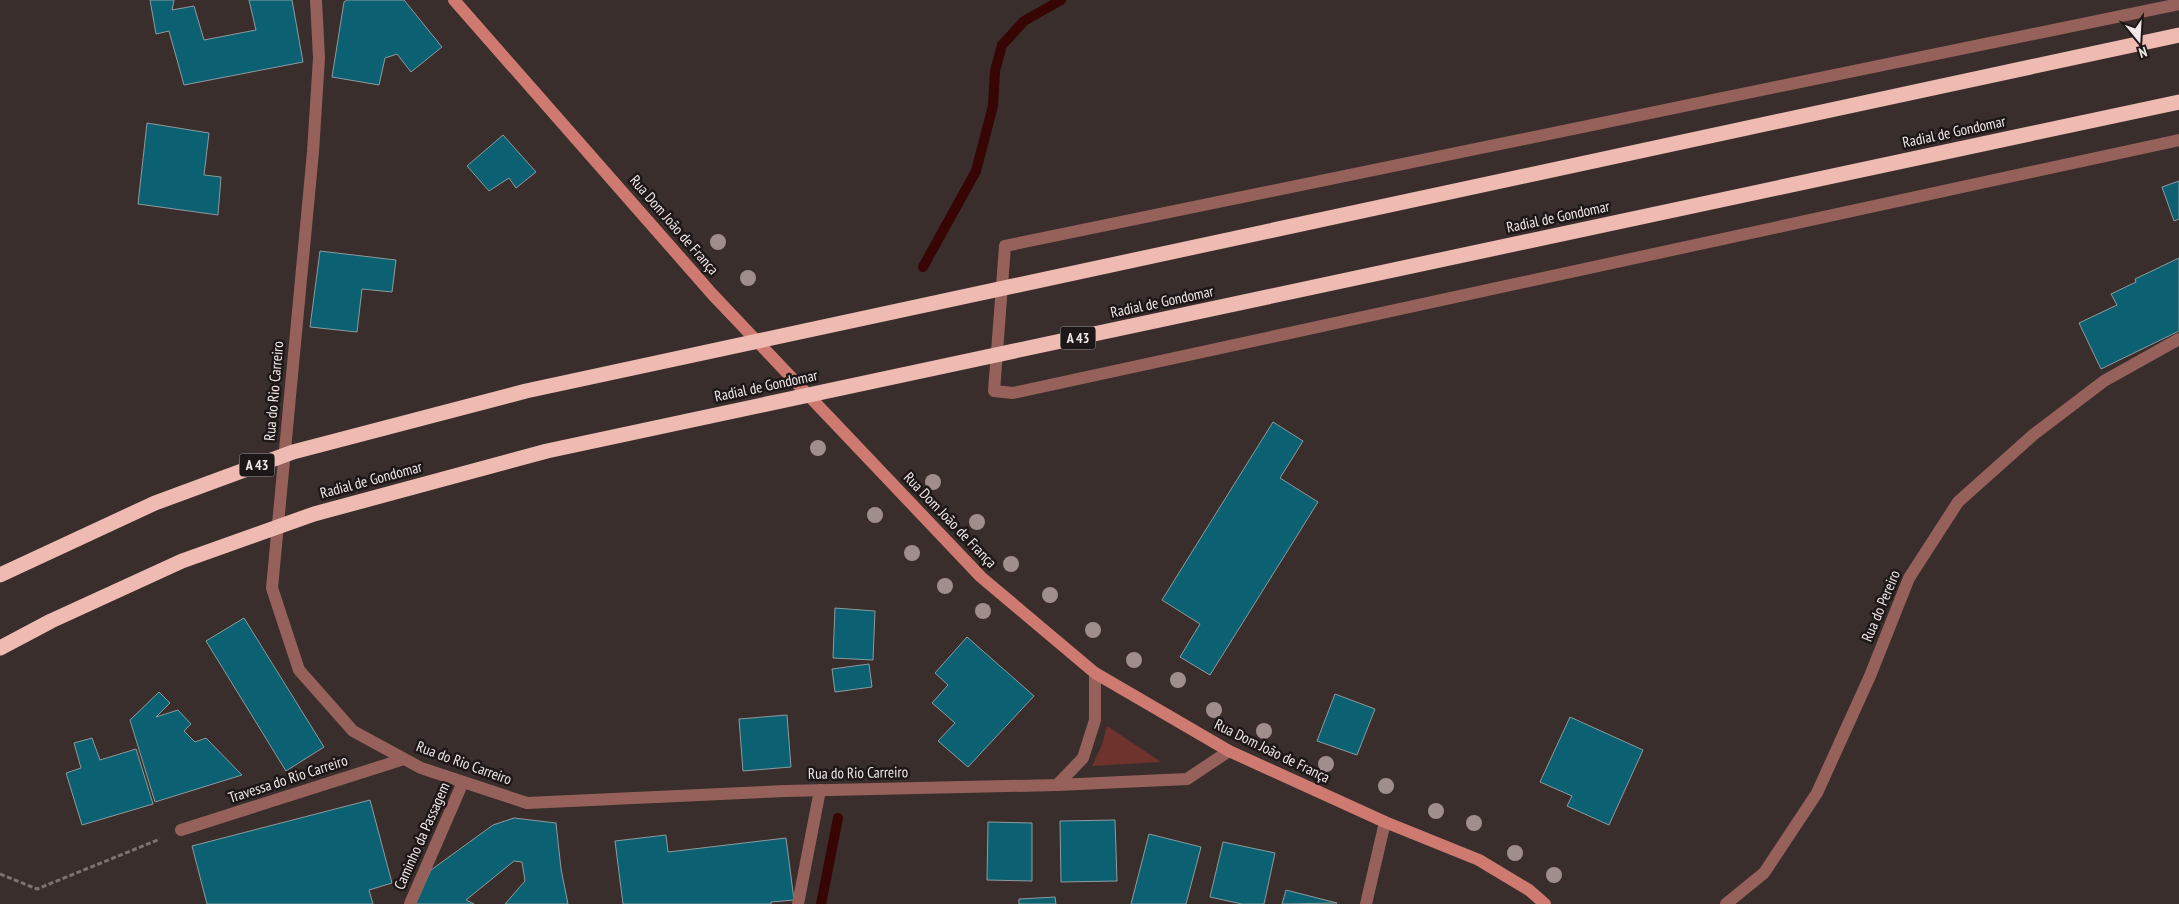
<svg xmlns="http://www.w3.org/2000/svg" width="2179" height="904" viewBox="0 0 2179 904" font-family="'PT Sans Narrow',sans-serif">
  <style>
    .green { fill: #6f332d }
    .lines { fill: none; stroke-linecap: round; stroke-linejoin: round }
    .stream { stroke: #360504; stroke-width: 10 }
    .building { fill: #0b6072; stroke: #8d9b9f }
    .path { stroke: #7c7371; stroke-width: 3; stroke-dasharray: 5 2.5; stroke-linecap: butt }
    .lane { stroke: #96615a; stroke-width: 12 }
    .street { stroke: #96615a; stroke-width: 12 }
    .secondary { stroke: #ce7a70; stroke-width: 12 }
    .highway-bridge { stroke: #efbab2; stroke-width: 15 }
    .tree { fill: #9f8e8b }
    .labels { text-anchor: middle; stroke-width: 5; stroke-linejoin: round; paint-order: stroke }
    .shield { fill: #1d1717; stroke: #b0a9a8; stroke-width: 1 }
    .shield-label { font-size: 14px; font-weight: bold; fill: #efe8e6 }
    .street-label { font-size: 15px; fill: #efe8e6; stroke: #1d1717 }
  </style>
  <rect width="100%" height="100%" fill="#392e2c"/>
  <!-- green -->
  <path class="green" d="M1107 726 1161 762 1092 766 1102 745Z"/>
  <g class="lines">
    <!-- stream -->
    <path class="stream" d="M923 267 976 171 993 106 995 71 1002 45 1024 21 1061 0
      M821 904 838 818"/>
  </g>
  <!-- building -->
  <path class="building" d="M150 0H174L172 10 194 6 204 40 256 30 249 0H292L303 62 184 85 169 31 156 34Z
    M347 0H404L442 47 411 72 397 54 385 58 379 85 332 77 344 2Z
    M147 123 209 133 204 175 221 177 218 215 138 204Z
    M503 135 536 172 516 188 509 178 489 191 467 166Z
    M2179 181V219L2174 221 2162 187Z
    M320 251 396 260 392 292 362 289 357 332 310 327Z
    M2179 258V331L2101 369 2079 323 2117 305 2111 294 2136 282 2135 279Z
    M1273 422 1303 441 1280 478 1318 502 1210 675 1180 657 1200 624 1162 600Z
    M835 608 875 611 873 660 833 658Z
    M244 618 324 747 286 771 206 641Z
    M967 637 1034 696 968 767 938 741 955 723 932 703 948 685 935 673Z
    M869 664 872 687 835 692 832 669Z
    M159 692 170 703 156 717 178 710 191 724 184 731 195 742 206 738 242 775 155 802 130 720Z
    M1335 694 1375 709 1357 755 1317 741Z
    M787 715 791 767 743 771 739 719Z
    M1570 717 1643 750 1609 825 1567 806 1572 796 1540 782Z
    M92 738 100 760 136 749 153 804 82 825 66 773 81 768 74 743Z
    M370 800 392 883 369 890 373 904H207L192 846Z
    M514 818 556 823 561 869 568 904H505L525 881 522 862 514 861 466 900 474 904H415L431 870 493 825Z
    M1115 820 1117 881 1061 882 1060 821Z
    M988 822 1032 823V881L987 880Z
    M1149 834 1201 847 1186 904H1131Z
    M666 835 668 852 786 838 794 900 771 902V904H623L615 841Z
    M1223 842 1275 853 1264 904H1242L1210 897Z
    M1286 890 1337 903 1282 904Z
    M1055 897 1056 904H1019V899Z"/>
  <g class="lines">
    <!-- path -->
    <path class="path" d="M0 874 37 889 160 839"/>
    <!-- lane -->
    <path class="lane" d="M798 904 820 790"/>
    <!-- street -->
    <path class="street" d="M316 0 319 58 313 152 272 588 299 670 353 731 421 768 527 803 785 791 1057 785 1187 779 1229 751
      M2179 4 1005 246 994 391 1013 393 2179 140
      M1057 785 1083 758 1095 720V673
      M181 830 404 759
      M410 904 463 782
      M1366 904 1385 822
      M1726 904 1764 873 1817 793 1870 676 1909 578 1958 502 2033 435 2104 381 2179 339"/>
    <!-- secondary -->
    <path class="secondary" d="M454 0 713 295 981 577 1095 673 1229 751 1385 822 1479 860 1529 890 1545 904"/>
    <!-- highway-bridge -->
    <path class="highway-bridge" d="M0 575 155 503 293 452 526 391 2179 35
      M0 648 51 621 182 561 314 514 547 451 2179 102"/>
  </g>
  <!-- trees -->
  <g class="tree">
    <circle cx="718" cy="242" r="8"/>
    <circle cx="748" cy="278" r="8"/>
    <circle cx="818" cy="448" r="8"/>
    <circle cx="933" cy="482" r="8"/>
    <circle cx="875" cy="515" r="8"/>
    <circle cx="977" cy="522" r="8"/>
    <circle cx="912" cy="553" r="8"/>
    <circle cx="1011" cy="564" r="8"/>
    <circle cx="945" cy="586" r="8"/>
    <circle cx="1050" cy="595" r="8"/>
    <circle cx="983" cy="611" r="8"/>
    <circle cx="1093" cy="630" r="8"/>
    <circle cx="1134" cy="660" r="8"/>
    <circle cx="1178" cy="680" r="8"/>
    <circle cx="1214" cy="710" r="8"/>
    <circle cx="1264" cy="731" r="8"/>
    <circle cx="1326" cy="764" r="8"/>
    <circle cx="1386" cy="786" r="8"/>
    <circle cx="1436" cy="811" r="8"/>
    <circle cx="1474" cy="823" r="8"/>
    <circle cx="1515" cy="853" r="8"/>
    <circle cx="1554" cy="875" r="8"/>
  </g>
  <g class="labels">
    <!-- shield labels -->
    <g class="shield">
      <rect x="1060.5" y="326.5" width="35" height="23" rx="4"/>
      <rect x="239.5" y="453.5" width="35" height="23" rx="4"/>
    </g>
    <g class="shield-label">
      <text x="1078" y="343">A 43</text>
      <text x="257" y="470">A 43</text>
    </g>
    <!-- street labels -->
    <g class="street-label">
      <text transform="translate(1954 132) rotate(-12)" y="5">Radial de Gondomar</text>
      <text transform="translate(1558 217) rotate(-12)" y="5">Radial de Gondomar</text>
      <text transform="translate(674 225) rotate(49)" y="5">Rua Dom João de França</text>
      <text transform="translate(1162 302) rotate(-12)" y="5">Radial de Gondomar</text>
      <text transform="translate(766 386) rotate(-12)" y="5">Radial de Gondomar</text>
      <text transform="translate(274 391) rotate(-85)" y="5">Rua do Rio Carreiro</text>
      <text transform="translate(371 480) rotate(-15)" y="5">Radial de Gondomar</text>
      <text transform="translate(950 520) rotate(46)" y="5">Rua Dom João de França</text>
      <text transform="translate(1881 606) rotate(-67)" y="5">Rua do Pereiro</text>
      <text transform="translate(1272 751) rotate(26)" y="5">Rua Dom João de França</text>
      <text transform="translate(464 763) rotate(20)" y="5">Rua do Rio Carreiro</text>
      <text transform="translate(858 773) rotate(-1)" y="5">Rua do Rio Carreiro</text>
      <text transform="translate(288 779) rotate(-18)" y="5">Travessa do Rio Carreiro</text>
      <text transform="translate(422 836) rotate(-66)" y="5">Caminho da Passagem</text>
    </g>
  </g>
  <!-- north arrow -->
  <g transform="translate(2139 40) rotate(162)" stroke="#1d1717" stroke-width="4" paint-order="stroke">
  <path d="M0-4L9 19L0 12L-9 19Z" fill="#efe8e6"/>
  <text y="-8" font-size="14" font-weight="bold" text-anchor="middle" fill="#efe8e6">N</text>
  </g>
</svg>
